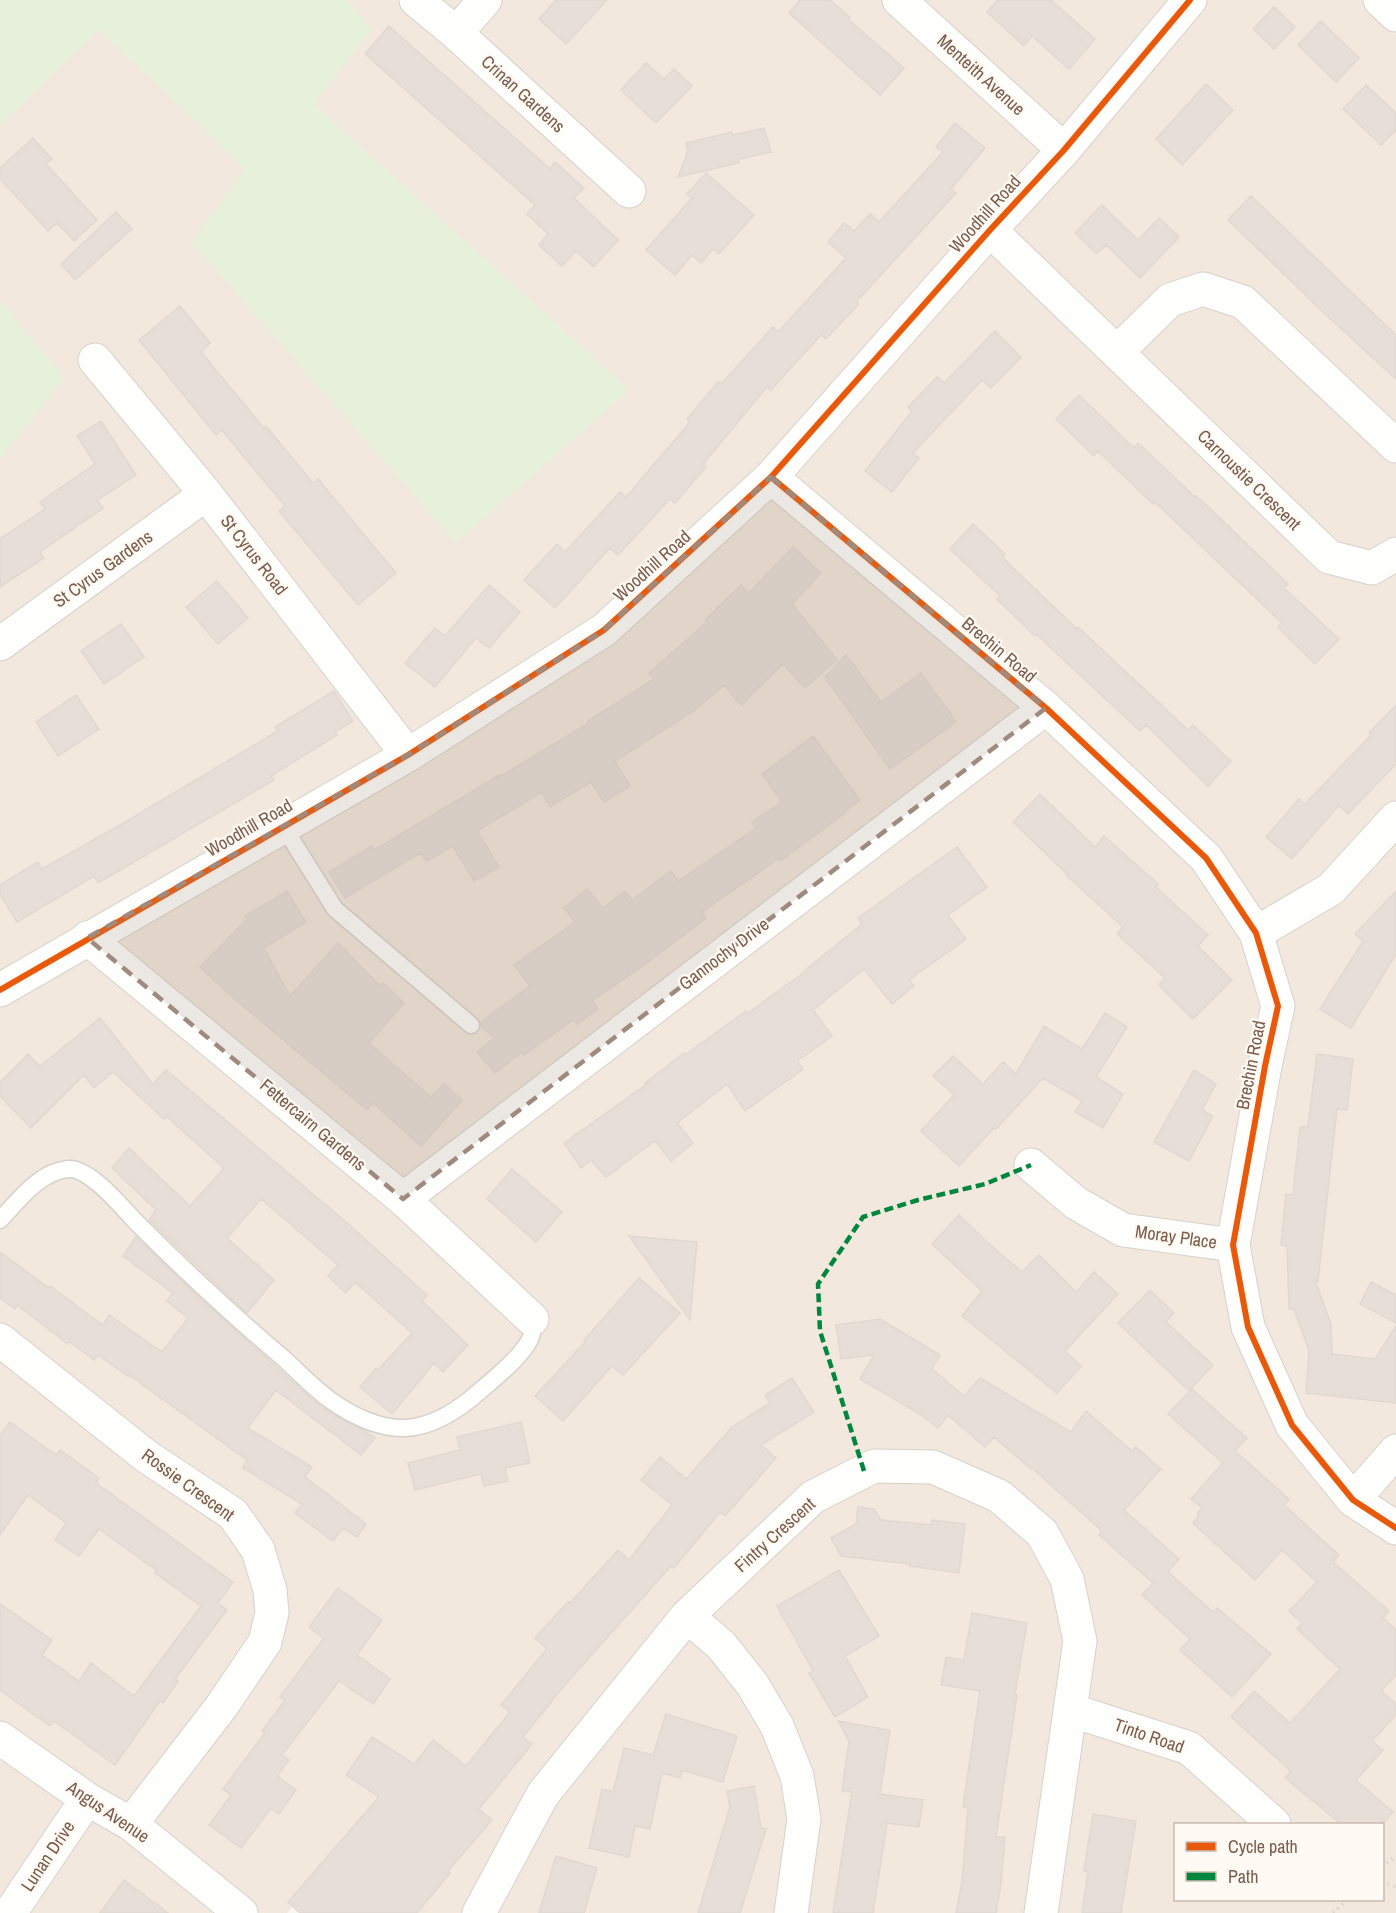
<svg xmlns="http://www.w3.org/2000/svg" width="1396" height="1913" viewBox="0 0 1396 1913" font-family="'Archivo Narrow',sans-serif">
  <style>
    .residential { fill: #f2e8de; fill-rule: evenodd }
    .green { fill: #e7f0db }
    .building { fill: #e6ded7; stroke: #e2d8d2; stroke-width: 1.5 }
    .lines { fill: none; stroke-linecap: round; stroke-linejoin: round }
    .lane-casing { stroke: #d7d1cb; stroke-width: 19 }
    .street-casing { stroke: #d7d1cb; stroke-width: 35 }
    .secondary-casing { stroke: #d9d2cb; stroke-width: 35 }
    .path { stroke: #dcd5d0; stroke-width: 4; stroke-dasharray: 1.5 4.5; stroke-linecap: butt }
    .lane { stroke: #fefefd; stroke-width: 16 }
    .street { stroke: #fefefd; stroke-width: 33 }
    .secondary { stroke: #fefefd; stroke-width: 33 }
    .quiet { stroke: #00873e; stroke-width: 4.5; stroke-dasharray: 9 4.5; stroke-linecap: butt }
    .cycleway-casing { stroke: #fffaf3; stroke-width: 10 }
    .cycleway { stroke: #e8590c; stroke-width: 6 }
    .marked { fill: #9f8a7d; fill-opacity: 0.2; stroke: #9f8a7d; stroke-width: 4.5; stroke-dasharray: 12 8; stroke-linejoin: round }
    .labels { text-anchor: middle; stroke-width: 4.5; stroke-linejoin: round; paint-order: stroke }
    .street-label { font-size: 18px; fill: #7a5c4d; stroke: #fffaf3 }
  </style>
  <rect width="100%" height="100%" fill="#f9f5f0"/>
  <!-- residential -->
  <path class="residential" d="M0 0H1396V1913H346L308 1891 287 1913H0ZM1176 1824H1382V1900H1176Z"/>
  <!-- green -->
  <path class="green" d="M0 0H348L372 30 314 104 630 390 456 543 191 242 245 169 99 30 0 126Z
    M0 300 65 378 0 460Z"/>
  <!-- building -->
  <path class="building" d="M556 0H607L566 44 539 19Z
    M800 0H830L850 17 848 19 904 68 880 95 789 13Z
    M998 0H1051L1095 39 1069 69 1032 36 1024 46 987 12Z
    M1274 7 1295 27 1274 49 1253 29Z
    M1321 21 1359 58 1336 82 1298 45Z
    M389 26 550 169 555 162 584 188 574 198 618 240 594 267 576 251 562 266 539 245 548 234 527 214 535 205 365 54Z
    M646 63 664 79 674 69 692 86 656 123 621 90Z
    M1206 84 1233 110 1182 165 1156 139Z
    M1366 85 1396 113V130L1381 145 1343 109Z
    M955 123 985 148 951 189 956 193 857 301 859 304 826 339 821 335 771 390 767 387 703 464 706 467 675 503 670 499 618 555 610 548 555 608 524 580 557 544 565 552 620 492 626 497 690 422 687 419 718 382 721 384 773 327 778 332 846 258 828 242 844 223 854 231 870 214 879 222 943 152 936 147Z
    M764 128 771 152 739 159V163L678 177 688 151 686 143 732 132V135Z
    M33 138 52 159 46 164 97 220 74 241 57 223 48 231 0 179V168Z
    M706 173 754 215 719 254 713 249 701 263 692 255 675 275 646 250 692 198 687 194Z
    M1251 196 1396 335V379L1324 313 1228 220Z
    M1102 205 1138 240 1159 218 1179 237 1140 278 1106 245 1097 254 1075 233Z
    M116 212 132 229 75 280 61 264Z
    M180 306 210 343 201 352 264 428 266 426 313 483 318 479 396 573 358 605 279 511 285 506 253 468 222 430 216 435 139 340Z
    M995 331 1021 357 991 388 982 380 913 453 919 458 892 492 865 471 912 411 908 407 937 377 944 383Z
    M1079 395 1134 448 1138 443 1195 497 1196 496 1216 514 1288 584 1284 588 1339 639 1315 664 1278 627 1282 623 1155 502 1153 504 1098 451 1094 456 1056 419Z
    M101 421 136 475 97 500 103 508 40 552 44 558 0 587V539L45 509 40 502 95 464 77 436Z
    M973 524 1005 554 1002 557 1077 629 1078 627 1188 730 1193 725 1231 761 1208 786 1146 725 1140 731 1036 634 1035 636 997 599 1000 596 950 549Z
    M793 547 821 573 792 604 837 660 805 688 783 664 741 705 724 685 695 710 615 761 630 786 604 802 591 782 550 807 542 792 477 831 499 867 474 881 453 846 427 861 420 853 345 898 329 872 372 846 374 850 500 775 501 776 589 723 588 721 654 679 649 673 707 622 705 620 741 585 749 593Z
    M217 581 248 618 218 644 186 607Z
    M489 585 520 612 489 648 476 638 435 687 405 663 435 628 445 636Z
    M121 624 144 657 104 684 81 651Z
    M846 655 881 702 921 673 956 722 890 769 825 677Z
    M334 691 353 721 335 732 337 735 271 776 274 780 98 883 94 876 17 922 0 894V885L38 862 42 869 120 825 278 731 275 727Z
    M76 695 99 729 58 756 36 722Z
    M1396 705V764L1348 814 1339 805 1292 859 1266 837 1299 799 1305 804 1371 735 1369 733Z
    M813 736 860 800 843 813 844 814 780 861 778 859 702 912 706 918 643 966 592 1001 598 1009 577 1024 573 1020 524 1055 522 1052 495 1073 477 1052 494 1038 481 1027V1022L530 986 514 965 575 922 564 908 587 889 603 908 625 891 632 900 671 871 678 881 756 828 752 822 782 802 762 774Z
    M1040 794 1095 847 1104 836 1158 884 1156 887 1208 935 1198 946 1232 980 1193 1019 1159 985 1165 978 1117 934 1123 927 1067 876 1068 875 1013 822Z
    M957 847 987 887 948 915 966 939 909 980 914 986 892 1004 864 969 813 1010 832 1036 797 1061 803 1069 745 1111 727 1084 677 1123 693 1143 671 1161 655 1141 606 1177 591 1160 581 1168 564 1143 647 1084 645 1083 684 1053 685 1055 746 1011 748 1013 806 971 805 970 862 924 858 918Z
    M287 891 306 922 264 948 290 996 338 943 380 986 383 983 404 1003 369 1043 431 1097 444 1084 462 1100 421 1146 373 1103 367 1110 229 994 200 967 247 919 245 916Z
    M1396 891V954L1351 1028 1320 1009 1363 941 1355 934Z
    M1105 1013 1127 1027 1096 1077 1123 1094 1103 1128 1075 1112 1082 1101 1043 1078 996 1129 994 1128 959 1166 921 1131 954 1095 933 1076 953 1056 983 1084 1003 1062 1016 1074 1044 1026 1082 1049Z
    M100 1018 153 1084 166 1070 345 1221 427 1295 422 1301 468 1345 443 1372 434 1363 392 1414 360 1387 376 1368 378 1370 412 1333 355 1282 346 1293 328 1276 338 1265 261 1199 227 1238 274 1280 247 1313 233 1300 149 1220 156 1210 112 1168 129 1148 190 1206 224 1168 167 1117 164 1119 113 1072 94 1088 84 1075 31 1128 0 1096V1082L28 1054 40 1066Z
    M1317 1054 1353 1059 1347 1110 1337 1109 1318 1281 1315 1280 1331 1324 1332 1356 1333 1354 1375 1359 1396 1326V1403L1306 1393 1309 1351 1294 1309H1289L1287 1246 1281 1245 1286 1194 1293 1195 1300 1127H1308Z
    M1194 1070 1216 1084 1202 1110 1213 1116 1189 1161 1154 1142Z
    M512 1169 562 1212 536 1242 487 1199Z
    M959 1215 988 1243 1022 1272 1039 1255 1076 1292 1094 1272 1118 1294 1065 1351 1081 1366 1057 1393 962 1316 982 1291 932 1244Z
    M629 1236 697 1242 690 1320Z
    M136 1237 200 1298 313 1400 335 1416 365 1431 375 1438 361 1455 276 1390 248 1428 312 1467 305 1477 366 1524 357 1537 343 1528 333 1541 295 1513 302 1504 243 1468 247 1460 129 1375 128 1376 98 1355 94 1360 70 1342 68 1344 17 1305 15 1309 0 1298V1252L49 1288 50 1286 103 1325 109 1315 162 1352 188 1318 167 1301 173 1293 123 1256Z
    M639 1278 680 1313 623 1375 612 1366 563 1421 535 1396 586 1341 584 1340Z
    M1371 1282 1396 1295V1323L1360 1304Z
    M1150 1290 1174 1313 1166 1322 1213 1365 1189 1391 1118 1323Z
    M880 1319 940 1355 932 1369 964 1396 980 1378 1071 1432 1086 1411 1132 1451 1136 1447 1161 1469 1124 1510 1179 1559 1168 1572 1213 1612 1217 1608 1271 1654 1232 1697 1180 1650 1190 1639 1142 1595 1153 1583 1099 1535 1102 1531 1032 1468 1031 1469 994 1437 985 1447 948 1415 938 1428 920 1414 860 1379 874 1355 841 1359 836 1325Z
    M792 1378 814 1412 761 1445 776 1458 725 1516 720 1512 674 1568 671 1566 564 1686 523 1737 532 1744 479 1809 492 1820 448 1871 450 1873 417 1913H300L288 1902 379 1797 346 1775 372 1737 414 1764 433 1740 466 1766 510 1712 501 1705 547 1649 535 1638 568 1602 570 1603 618 1550 629 1560 672 1505 641 1480 660 1457 686 1479 732 1427 770 1403 765 1395Z
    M1192 1389 1247 1438 1235 1451 1289 1499 1284 1505 1339 1555 1333 1562 1389 1611 1383 1618 1396 1630V1675L1381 1691 1396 1704V1715L1372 1741 1383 1750 1356 1780 1393 1812 1382 1824H1341L1285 1778 1291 1771 1231 1717 1254 1691 1290 1723 1340 1669 1297 1629 1302 1623 1289 1611 1317 1582 1282 1550 1255 1580 1193 1523 1199 1516 1197 1514 1202 1508 1191 1499 1223 1463 1168 1414Z
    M10 1422 56 1455 60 1450 99 1478 96 1483 233 1582 218 1603 227 1610 175 1679 178 1681 163 1703 160 1701 115 1765 54 1721 50 1726 0 1690V1604L52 1640 42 1655 79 1681 91 1663 134 1696 201 1606 155 1573 156 1570 99 1529 79 1556 55 1540 66 1523 28 1495 0 1535V1436Z
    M521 1422 530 1463 505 1468 508 1481 484 1486 481 1474 415 1490 408 1463 460 1450 457 1437Z
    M858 1507 874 1509 881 1520 932 1525V1520L965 1524 959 1573 910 1566V1564L841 1556 831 1538 856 1524Z
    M839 1570 879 1636 845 1656 868 1697 835 1717 809 1673 813 1671 777 1606Z
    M338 1588 382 1620 357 1655 390 1679 373 1704 339 1681 282 1755 289 1760 277 1776 296 1790 279 1814 271 1808 241 1848 209 1825 231 1795 223 1789 265 1733 262 1731 285 1700 280 1697 324 1638 309 1627Z
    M972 1613 1027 1623 1015 1694 1017 1695 996 1837H1005L1001 1884 996 1913H956L962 1882 968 1808 963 1807 980 1691 941 1685 946 1657 964 1660Z
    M666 1714 737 1736 723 1782 682 1770 680 1778 662 1773 650 1829 635 1826 629 1857 589 1848 602 1789 613 1792 624 1748 653 1755Z
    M838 1721 890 1730 880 1794 923 1800 919 1827 887 1823 873 1913H833L852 1792 842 1791 849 1741Z
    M754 1786 761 1828 766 1829 740 1913H698L730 1807 727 1791Z
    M1093 1814 1136 1821 1121 1913H1082L1088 1871H1084Z
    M556 1856 597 1868 584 1913H539Z
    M124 1880 168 1913H100Z"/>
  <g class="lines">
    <defs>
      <path id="lane" d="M283 826 335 909 471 1025
        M0 1220C19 1200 39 1172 68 1169 89 1167 121 1206 135 1221 182 1268 231 1314 282 1357 299 1372 314 1389 333 1402 353 1416 380 1429 405 1428 433 1427 461 1408 481 1390 495 1378 529 1351 532 1333 533 1329 532 1323 532 1319"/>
      <path id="street" d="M416 0 456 33 629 191
        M899 0 1064 150
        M1380 0 1396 15
        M456 33 485 0
        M990 230 1329 557 1372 568 1396 554
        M1117 352 1170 300 1203 289 1243 302 1396 446
        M95 360 206 494 408 755
        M771 477 1046 708 1206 858 1256 933 1278 1006 1265 1066 1233 1245 1248 1327 1292 1425 1353 1500 1396 1528
        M0 644 206 494
        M1256 933 1331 889 1396 818
        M87 938 403 1199 532 1319
        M1031 1165 1076 1203 1123 1230 1233 1245
        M403 1199 1046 708
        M0 1340 146 1456 233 1514 258 1550 270 1590 272 1613 265 1642 221 1707 131 1824
        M1353 1500 1396 1451
        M687 1616 721 1645 752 1684 777 1726 797 1776 804 1819 791 1913
        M1070 1710 1189 1748 1274 1824
        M0 1738 87 1799 131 1824 241 1913
        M10 1913 87 1799
        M479 1913 543 1794 687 1616 813 1497 874 1466 933 1467 999 1496 1042 1533 1067 1579 1080 1641 1041 1913"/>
      <path id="secondary" d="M0 990 408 755 604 630 771 477 990 230 1064 150 1190 0"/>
    </defs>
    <!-- lane casing -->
    <use href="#lane" class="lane-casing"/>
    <!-- street casing -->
    <use href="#street" class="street-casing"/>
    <!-- secondary casing -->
    <use href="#secondary" class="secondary-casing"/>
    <!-- path -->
    <path class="path" d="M1382 1867 1396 1856
      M1382 1882 1396 1887
      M1333 1913 1347 1900"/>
    <!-- lane -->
    <use href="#lane" class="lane"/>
    <!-- street -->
    <use href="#street" class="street"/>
    <!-- secondary -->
    <use href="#secondary" class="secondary"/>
    <!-- quiet -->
    <path class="quiet" d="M864 1471 820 1331 818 1284 863 1217 918 1200 985 1184 1031 1165"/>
    <defs>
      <path id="cycleway" d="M771 477 1046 708 1206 858 1256 933 1278 1006 1265 1066 1233 1245 1248 1327 1292 1425 1353 1500 1396 1528
        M0 990 408 755 604 630 771 477 990 230 1064 150 1190 0"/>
    </defs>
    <!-- cycleway casing -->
    <use href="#cycleway" class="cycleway-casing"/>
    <!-- cycleway -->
    <use href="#cycleway" class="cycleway"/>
  </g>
  <!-- marked area -->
  <path class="marked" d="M771 477 1046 708 403 1199 87 938 408 755 604 630Z"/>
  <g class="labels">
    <!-- street labels -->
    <g class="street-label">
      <text transform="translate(981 75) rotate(42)" y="6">Menteith Avenue</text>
      <text transform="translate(523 94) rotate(42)" y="6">Crinan Gardens</text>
      <text transform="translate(985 214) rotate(-48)" y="6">Woodhill Road</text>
      <text transform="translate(1249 480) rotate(44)" y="6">Carnoustie Crescent</text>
      <text transform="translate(254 555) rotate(52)" y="6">St Cyrus Road</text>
      <text transform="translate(652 566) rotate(-42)" y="6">Woodhill Road</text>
      <text transform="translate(103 569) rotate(-36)" y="6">St Cyrus Gardens</text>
      <text transform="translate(999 650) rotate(40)" y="6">Brechin Road</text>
      <text transform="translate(249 828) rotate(-30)" y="6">Woodhill Road</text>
      <text transform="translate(724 954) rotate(-37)" y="6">Gannochy Drive</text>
      <text transform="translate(1251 1065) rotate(-79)" y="6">Brechin Road</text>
      <text transform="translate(313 1125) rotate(40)" y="6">Fettercairn Gardens</text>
      <text transform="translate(1176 1237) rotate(8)" y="6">Moray Place</text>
      <text transform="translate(188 1485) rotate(36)" y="6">Rossie Crescent</text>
      <text transform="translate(775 1535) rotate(-42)" y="6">Fintry Crescent</text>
      <text transform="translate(1149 1736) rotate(19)" y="6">Tinto Road</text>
      <text transform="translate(108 1812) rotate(34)" y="6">Angus Avenue</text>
      <text transform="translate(48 1856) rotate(-56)" y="6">Lunan Drive</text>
    </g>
  </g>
  <!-- legend -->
  <rect x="1174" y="1823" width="210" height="78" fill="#fffaf3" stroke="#cabbb1" stroke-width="1.5"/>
  <rect x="1186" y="1842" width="30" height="9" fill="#e8590c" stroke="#cabbb1" stroke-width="1.5"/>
  <text x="1228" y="1853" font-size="18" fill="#7a5c4d">Cycle path</text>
  <rect x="1186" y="1872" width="30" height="9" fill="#00873e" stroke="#cabbb1" stroke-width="1.5"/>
  <text x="1228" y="1883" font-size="18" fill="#7a5c4d">Path</text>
</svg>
